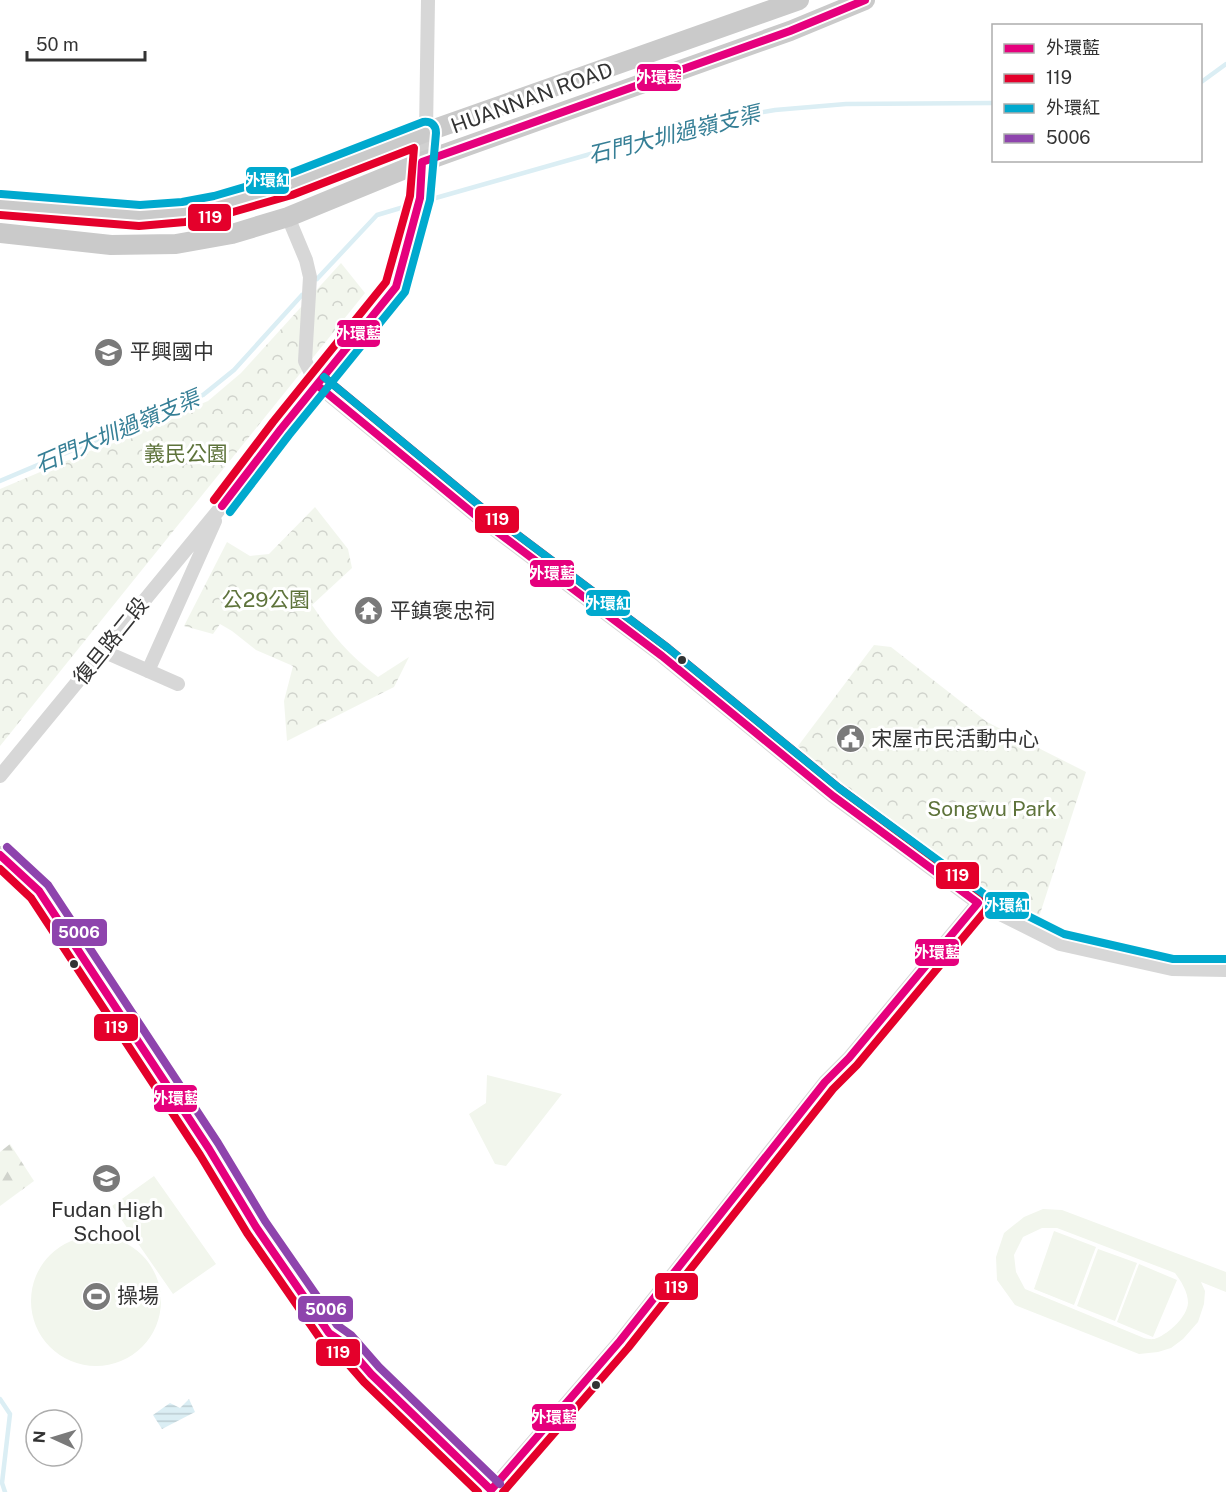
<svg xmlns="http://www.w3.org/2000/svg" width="1226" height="1492" viewBox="0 0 1226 1492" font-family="'Public Sans','Noto Sans TC',sans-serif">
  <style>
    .grass { fill: #f2f6ed; fill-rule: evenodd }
    .forest { fill: url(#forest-firs) }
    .park { fill: url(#park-crowns) }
    .water { fill: url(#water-rules) }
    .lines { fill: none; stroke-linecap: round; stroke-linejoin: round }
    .stream { stroke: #dbeef4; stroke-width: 4.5 }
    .street { stroke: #d7d7d7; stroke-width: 14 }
    .secondary { stroke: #d0d0d0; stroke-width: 18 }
    .primary { stroke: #cacaca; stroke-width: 20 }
    .bus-1-casing { stroke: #fff; stroke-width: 12 }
    .bus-2-casing { stroke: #fff; stroke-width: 12 }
    .bus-3-casing { stroke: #fff; stroke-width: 12 }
    .bus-4-casing { stroke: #fff; stroke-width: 12 }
    .bus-1 { stroke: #e5007d; stroke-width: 8 }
    .bus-2 { stroke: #e4002b; stroke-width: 8 }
    .bus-3 { stroke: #00a9ce; stroke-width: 8 }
    .bus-4 { stroke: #8e44ad; stroke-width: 8 }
    .bus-dot { fill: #333; stroke: #fff; stroke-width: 2 }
    .labels { text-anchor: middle; stroke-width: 6; stroke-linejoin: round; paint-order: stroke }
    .street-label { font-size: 21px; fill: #333; stroke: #fff }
    .poi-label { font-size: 21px; fill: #333; stroke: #fff; text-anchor: start }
    .park-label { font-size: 21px; fill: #5e733b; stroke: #fff }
    .water-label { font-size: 22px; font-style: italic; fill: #367f96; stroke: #fff }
    .line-badge { stroke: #fff; stroke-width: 2 }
    .badge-label { font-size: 16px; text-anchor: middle; font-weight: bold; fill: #fff }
  </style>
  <defs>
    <pattern id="forest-firs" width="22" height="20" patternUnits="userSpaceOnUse" patternTransform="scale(1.5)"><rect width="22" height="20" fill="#f2f6ed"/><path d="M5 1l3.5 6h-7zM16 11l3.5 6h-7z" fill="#d0d3cc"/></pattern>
    <pattern id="park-crowns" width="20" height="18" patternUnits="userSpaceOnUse" patternTransform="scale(1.5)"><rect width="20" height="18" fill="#f2f6ed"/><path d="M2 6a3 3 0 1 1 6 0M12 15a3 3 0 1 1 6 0" fill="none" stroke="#d0d3cc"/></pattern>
    <pattern id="water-rules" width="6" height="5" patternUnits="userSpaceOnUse" patternTransform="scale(1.5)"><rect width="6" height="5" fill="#dbeef4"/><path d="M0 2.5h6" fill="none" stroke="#bccdd2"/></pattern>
  </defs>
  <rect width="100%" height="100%" fill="#fff"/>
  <!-- grass -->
  <path class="grass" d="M487 1075 562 1094 506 1166 495 1164 469 1114 486 1103Z
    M154 1176 216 1264 173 1294 112 1206Z
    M1043 1209 1062 1210 1226 1272V1292L1201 1282 1205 1291 1204 1304 1198 1322 1183 1339 1171 1348 1158 1352 1139 1354 1015 1305 997 1280 996 1257 1004 1233 1024 1217ZM1042 1228H1057L1175 1273C1181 1281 1188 1292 1188 1303 1187 1317 1169 1333 1157 1338 1153 1340 1148 1339 1144 1338L1025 1289 1016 1272 1014 1255 1023 1237Z
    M1054 1231 1096 1247 1074 1305 1034 1289Z
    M31 1301a65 65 0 1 1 130 0a65 65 0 1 1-130 0Z
    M1098 1249 1137 1263 1115 1321 1077 1306Z
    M1139 1264 1177 1280 1153 1337 1117 1322Z"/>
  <!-- forest -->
  <path class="forest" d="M10 1144 34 1181 0 1206V1152Z"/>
  <!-- park -->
  <path class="park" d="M341 263 365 293 0 746V489L208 401 241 373Z
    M315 507 348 549 352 568 312 605C331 634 350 656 378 677L409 657 394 687 287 741 284 701 293 666 256 650 232 631 220 624 213 634 184 626 227 542 250 556 269 554Z
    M874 645 891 647 987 722 1086 772 1038 920 995 898 938 863 795 750Z"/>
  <!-- water -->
  <path class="water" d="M189 1399 195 1412 162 1429 153 1415 170 1403 180 1408Z"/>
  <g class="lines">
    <!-- stream -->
    <path class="stream" d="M1200 83 1226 64
      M432 199 696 124 775 110 846 104 994 103
      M317 279 377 215 404 207
      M0 481 203 395 234 370 302 295
      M0 1399 10 1414 2 1483 5 1492"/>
    <!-- street -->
    <path class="street" d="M426 132 428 0
      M288 217 306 260 310 277 305 361 317 385 480 519 662 656 833 796 978 903 1060 944 1172 969 1226 970
      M103 651 178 684
      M148 671 215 521
      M0 776 222 506 281 429 396 287 420 198 422 162
      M491 1490 620 1341 825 1082 849 1058 978 903"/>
    <!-- secondary -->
    <path class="secondary" d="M422 162 426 132
      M0 855 39 891 209 1149 256 1227 329 1333 344 1343 371 1374 493 1492"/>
    <!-- primary -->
    <path class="primary" d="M0 204 140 216 216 206 289 185 426 132 799 0
      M0 233 111 245 176 244 232 234 288 217 422 162 790 31 865 0"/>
    <defs>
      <path id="bus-1" d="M222 506 281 429 396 287 420 198 422 162 790 31 865 0
        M0 855 39 891 209 1149 256 1227 329 1333 344 1343 371 1374 491 1490 620 1341 825 1082 849 1058 978 903 833 796 662 656 480 519 317 385"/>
      <path id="bus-2" d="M0 215 139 226 185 222 219 216 292 195 414 148 410 196 386 282 273 422 214 500
        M324 377 486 511 668 648 839 788 984 895 988 901 986 910 857 1065 833 1089 628 1348 503 1492
        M0 869 31 898 200 1155 247 1233 321 1340 337 1351 364 1382 478 1492"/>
      <path id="bus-3" d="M1 194 140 205 182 202 214 196 286 175 423 122C431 121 436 125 436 133L430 200 405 292 289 435 230 512
        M324 377 486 511 668 648 839 788 984 894 1064 934 1173 959H1226"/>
      <path id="bus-4" d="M7 847 48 885 218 1143 265 1221 337 1325 351 1335 379 1367 500 1484"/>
    </defs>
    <!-- bus-1 casing -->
    <use href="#bus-1" class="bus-1-casing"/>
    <!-- bus-2 casing -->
    <use href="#bus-2" class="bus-2-casing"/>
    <!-- bus-3 casing -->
    <use href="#bus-3" class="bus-3-casing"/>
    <!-- bus-4 casing -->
    <use href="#bus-4" class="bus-4-casing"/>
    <!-- bus-1 -->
    <use href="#bus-1" class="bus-1"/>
    <!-- bus-2 -->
    <use href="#bus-2" class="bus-2"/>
    <!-- bus-3 -->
    <use href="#bus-3" class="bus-3"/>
    <!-- bus-4 -->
    <use href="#bus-4" class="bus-4"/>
  </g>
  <!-- icons -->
  <defs>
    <symbol id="school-disc" viewBox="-11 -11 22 22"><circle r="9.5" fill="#7a7a7a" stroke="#fff"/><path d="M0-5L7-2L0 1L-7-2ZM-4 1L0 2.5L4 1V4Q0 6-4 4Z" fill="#fff"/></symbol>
    <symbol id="temple-disc" viewBox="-11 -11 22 22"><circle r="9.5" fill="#7a7a7a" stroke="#fff"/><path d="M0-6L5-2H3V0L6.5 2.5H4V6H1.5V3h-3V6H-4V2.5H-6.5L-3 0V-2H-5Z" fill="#fff"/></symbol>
    <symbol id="civic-disc" viewBox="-11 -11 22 22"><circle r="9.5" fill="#7a7a7a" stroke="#fff"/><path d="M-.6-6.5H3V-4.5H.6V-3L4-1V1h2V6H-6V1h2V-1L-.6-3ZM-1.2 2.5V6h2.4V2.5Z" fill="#fff"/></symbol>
    <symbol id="stadium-disc" viewBox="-11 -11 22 22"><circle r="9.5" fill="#7a7a7a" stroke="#fff"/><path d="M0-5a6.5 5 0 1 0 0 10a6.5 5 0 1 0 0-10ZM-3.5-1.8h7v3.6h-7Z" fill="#fff"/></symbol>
  </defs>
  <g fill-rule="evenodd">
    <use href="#school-disc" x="92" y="336" width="33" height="33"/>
    <use href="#temple-disc" x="352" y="594" width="33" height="33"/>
    <use href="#civic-disc" x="834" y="722" width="33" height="33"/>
    <use href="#school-disc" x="90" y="1162" width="33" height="33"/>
    <use href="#stadium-disc" x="80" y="1280" width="33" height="33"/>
  </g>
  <!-- markers -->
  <g class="bus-dot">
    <circle cx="682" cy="660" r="5"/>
    <circle cx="74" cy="964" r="5"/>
    <circle cx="596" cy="1385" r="5"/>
  </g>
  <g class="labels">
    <!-- street labels -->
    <g class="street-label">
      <text transform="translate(532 98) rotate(-20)" y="7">HUANNAN ROAD</text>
      <text transform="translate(111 641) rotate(-51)" y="7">復旦路二段</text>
    </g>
    <!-- poi labels -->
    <g class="poi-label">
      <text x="130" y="359">平興國中</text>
      <text x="390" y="618">平鎮褒忠祠</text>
      <text x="871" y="746">宋屋市民活動中心</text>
      <text x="107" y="1217" text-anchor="middle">Fudan High<tspan x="107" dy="24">School</tspan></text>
      <text x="117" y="1303">操場</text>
    </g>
    <!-- park labels -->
    <g class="park-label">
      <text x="186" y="461">義民公園</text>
      <text x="266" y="607">公29公園</text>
      <text x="992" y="816">Songwu Park</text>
    </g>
    <!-- water labels -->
    <g class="water-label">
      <text transform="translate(674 134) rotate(-14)" y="8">石門大圳過嶺支渠</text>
      <text transform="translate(117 431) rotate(-23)" y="8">石門大圳過嶺支渠</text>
    </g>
  </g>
  <g class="line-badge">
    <rect x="636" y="63" width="46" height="29" rx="6" fill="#e5007d"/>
    <rect x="245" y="166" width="45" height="29" rx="6" fill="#00a9ce"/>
    <rect x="187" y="203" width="45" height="29" rx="6" fill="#e4002b"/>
    <rect x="336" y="319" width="45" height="29" rx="6" fill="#e5007d"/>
    <rect x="474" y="505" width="46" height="29" rx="6" fill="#e4002b"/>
    <rect x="529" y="559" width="46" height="29" rx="6" fill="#e5007d"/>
    <rect x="585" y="589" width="46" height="28" rx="6" fill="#00a9ce"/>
    <rect x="935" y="861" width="45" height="29" rx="6" fill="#e4002b"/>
    <rect x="984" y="891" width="46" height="29" rx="6" fill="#00a9ce"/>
    <rect x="51" y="918" width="57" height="29" rx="6" fill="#8e44ad"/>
    <rect x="914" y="938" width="46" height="29" rx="6" fill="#e5007d"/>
    <rect x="93" y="1013" width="46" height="29" rx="6" fill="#e4002b"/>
    <rect x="153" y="1084" width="45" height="29" rx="6" fill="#e5007d"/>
    <rect x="654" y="1272" width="45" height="29" rx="6" fill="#e4002b"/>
    <rect x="297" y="1295" width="57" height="28" rx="6" fill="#8e44ad"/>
    <rect x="315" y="1338" width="46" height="29" rx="6" fill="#e4002b"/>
    <rect x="531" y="1403" width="46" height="29" rx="6" fill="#e5007d"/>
  </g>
  <g class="badge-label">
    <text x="659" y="83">外環藍</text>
    <text x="268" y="186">外環紅</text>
    <text x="210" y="223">119</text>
    <text x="358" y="339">外環藍</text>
    <text x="497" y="525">119</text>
    <text x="552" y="579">外環藍</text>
    <text x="608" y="609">外環紅</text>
    <text x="957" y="881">119</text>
    <text x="1007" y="911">外環紅</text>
    <text x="79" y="938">5006</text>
    <text x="937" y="958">外環藍</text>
    <text x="116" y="1033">119</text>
    <text x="176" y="1104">外環藍</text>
    <text x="676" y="1293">119</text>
    <text x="326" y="1315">5006</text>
    <text x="338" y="1358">119</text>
    <text x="554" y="1423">外環藍</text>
  </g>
  <!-- legend -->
  <rect x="992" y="24" width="210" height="138" fill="#ffffff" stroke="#adadad" stroke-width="1.5"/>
  <rect x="1004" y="44" width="30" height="9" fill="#e5007d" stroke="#adadad" stroke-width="1.5"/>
  <text x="1046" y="54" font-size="18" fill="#333333">外環藍</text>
  <rect x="1004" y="74" width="30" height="9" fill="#e4002b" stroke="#adadad" stroke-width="1.5"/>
  <text x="1046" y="84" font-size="18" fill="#333333">119</text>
  <rect x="1004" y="104" width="30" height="9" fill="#00a9ce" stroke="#adadad" stroke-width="1.5"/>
  <text x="1046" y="114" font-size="18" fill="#333333">外環紅</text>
  <rect x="1004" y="134" width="30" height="9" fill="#8e44ad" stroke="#adadad" stroke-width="1.5"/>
  <text x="1046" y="144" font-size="18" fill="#333333">5006</text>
  <!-- north arrow -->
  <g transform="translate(54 1438) rotate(274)"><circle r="28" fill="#ffffff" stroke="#adadad" stroke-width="1.5"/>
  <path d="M0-4.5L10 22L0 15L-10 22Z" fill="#7a7a7a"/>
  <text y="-9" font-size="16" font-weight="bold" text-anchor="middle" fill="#333333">N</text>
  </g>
  <!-- scale -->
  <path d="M27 51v9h118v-9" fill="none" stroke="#333333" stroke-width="3"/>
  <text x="36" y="51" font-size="18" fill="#333333" stroke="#ffffff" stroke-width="4.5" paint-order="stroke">50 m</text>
</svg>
